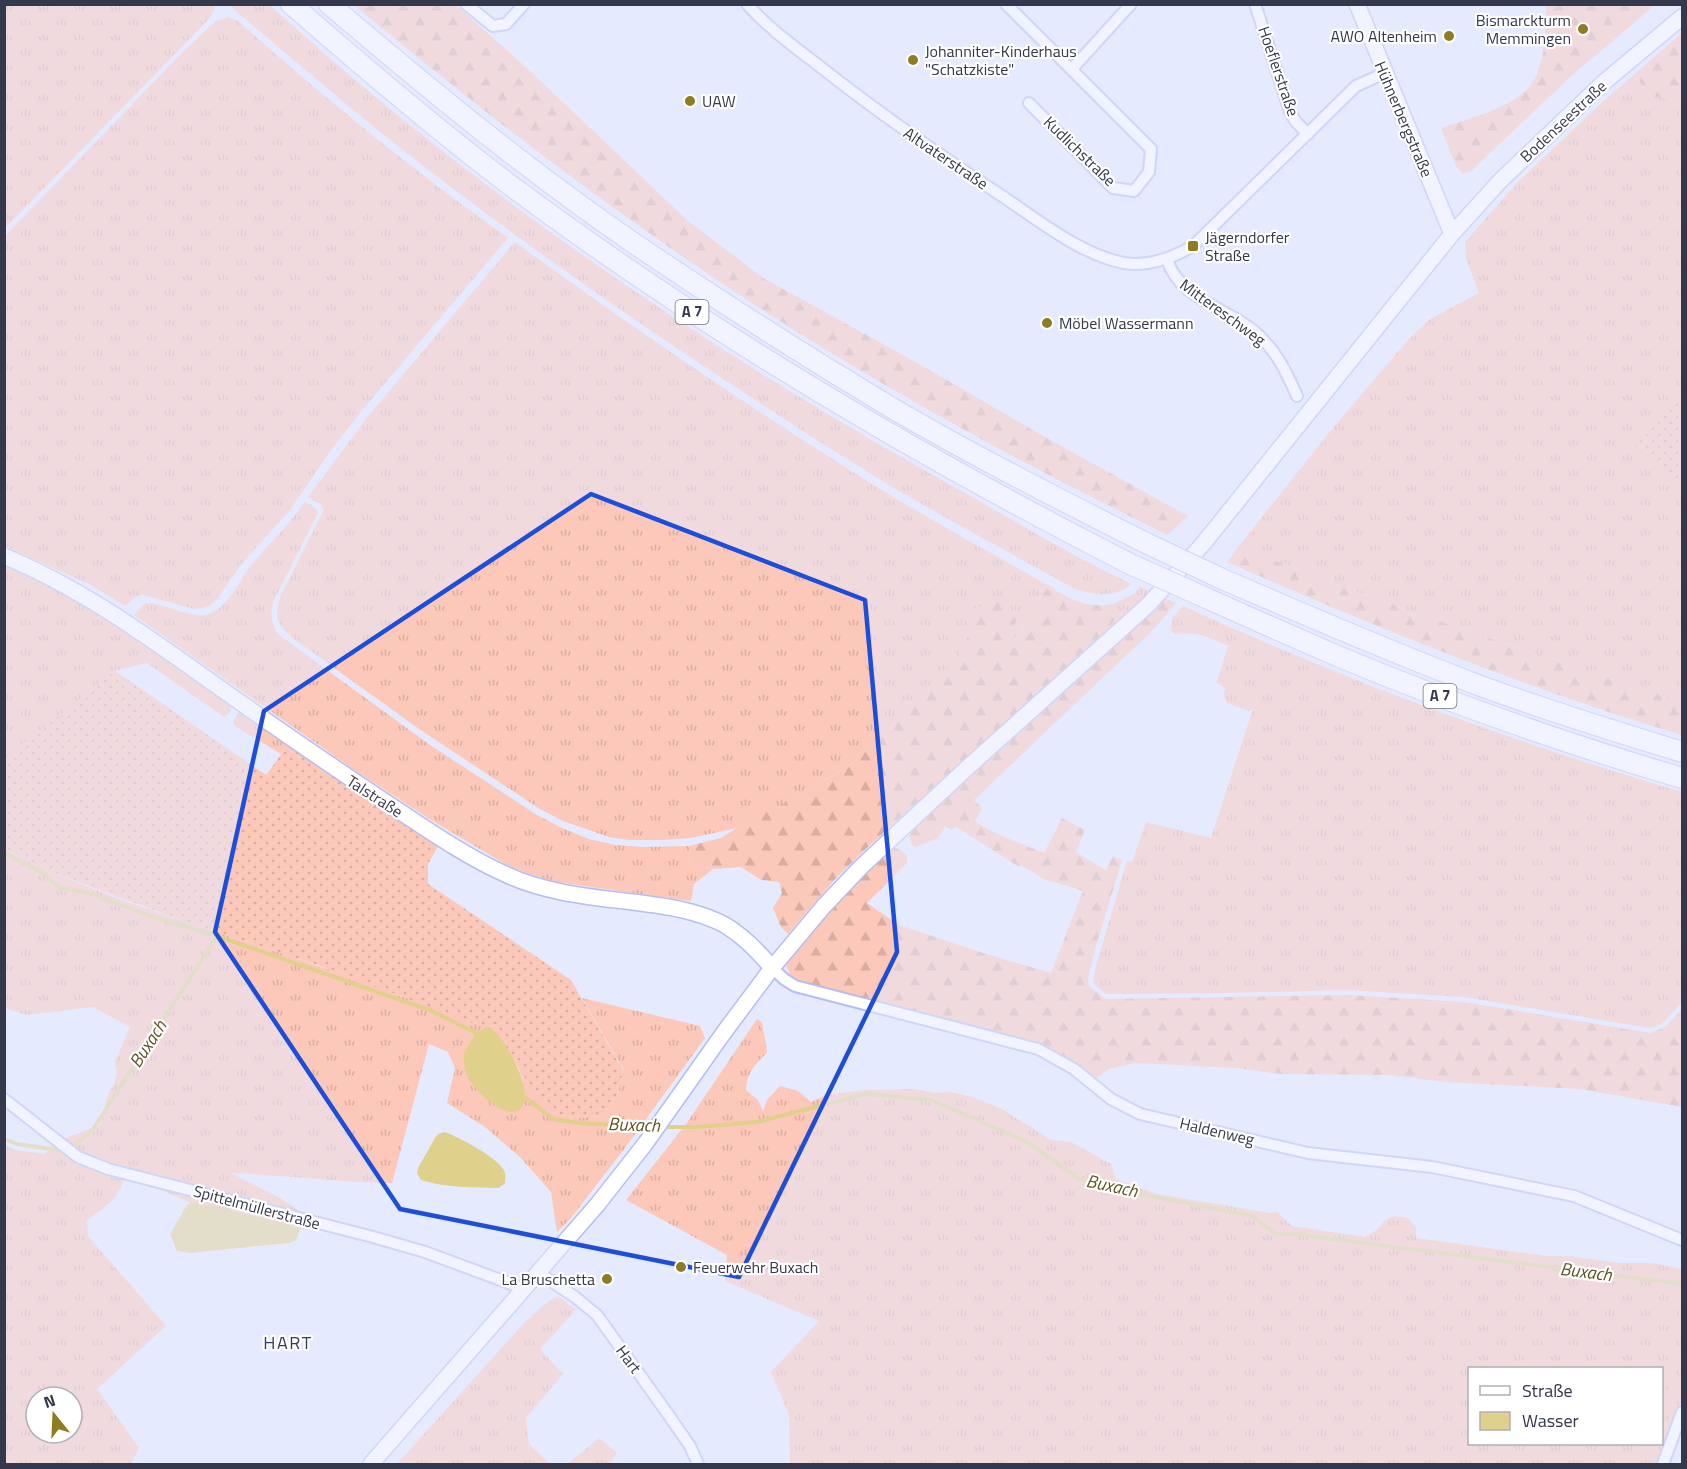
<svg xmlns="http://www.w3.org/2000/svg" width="1687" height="1469" viewBox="0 0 1687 1469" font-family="'Titillium Web',sans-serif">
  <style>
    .grass { fill: url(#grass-tufts); fill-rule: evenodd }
    .forest { fill: url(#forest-firs) }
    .garden { fill: url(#garden-dots) }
    .water { fill: #dfd08c }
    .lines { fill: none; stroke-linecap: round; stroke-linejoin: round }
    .stream { stroke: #dfd08c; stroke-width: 4 }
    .street-casing { stroke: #b5beef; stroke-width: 14 }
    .secondary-casing { stroke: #b5beef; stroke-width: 18 }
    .highway-casing { stroke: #b5beef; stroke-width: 22 }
    .street { stroke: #fff; stroke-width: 10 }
    .secondary { stroke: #fff; stroke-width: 15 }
    .highway { stroke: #fff; stroke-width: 20 }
    .highway-bridge-casing { stroke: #b5beef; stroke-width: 22; stroke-linecap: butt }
    .highway-bridge { stroke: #fff; stroke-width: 20 }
    .marked { fill: none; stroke: #1d4ed8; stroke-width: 4.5; stroke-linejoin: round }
    .poi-dot { fill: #8e7c22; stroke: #fff; stroke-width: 2 }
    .labels { text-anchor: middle; stroke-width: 4.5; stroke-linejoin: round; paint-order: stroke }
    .shield { fill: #fff; stroke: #717482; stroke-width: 1.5 }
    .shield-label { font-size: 15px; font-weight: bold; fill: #34384c }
    .poi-label { font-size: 16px; fill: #34384c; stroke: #fff; text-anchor: start }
    .street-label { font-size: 16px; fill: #34384c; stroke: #fff }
    .water-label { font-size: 18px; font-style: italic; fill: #5d521f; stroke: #fff }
    .neighbourhood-label { font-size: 18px; letter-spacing: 1.5px; fill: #363b64; stroke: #fff }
  </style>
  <defs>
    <pattern id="grass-tufts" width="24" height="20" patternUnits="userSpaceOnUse" patternTransform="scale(1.5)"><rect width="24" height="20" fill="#fcc8b9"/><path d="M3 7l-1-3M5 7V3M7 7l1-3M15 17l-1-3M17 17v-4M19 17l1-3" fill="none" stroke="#d9ada1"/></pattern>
    <pattern id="forest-firs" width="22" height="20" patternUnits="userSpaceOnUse" patternTransform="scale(1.5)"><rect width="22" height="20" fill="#fcc8b9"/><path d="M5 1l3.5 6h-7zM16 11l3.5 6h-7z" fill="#d9ada1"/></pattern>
    <pattern id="garden-dots" width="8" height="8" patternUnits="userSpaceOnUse" patternTransform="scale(1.5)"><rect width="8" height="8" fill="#fcc8b9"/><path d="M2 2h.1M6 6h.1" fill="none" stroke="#d9ada1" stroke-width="1.8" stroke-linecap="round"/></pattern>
  </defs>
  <rect width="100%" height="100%" fill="#e6eafe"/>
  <!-- grass -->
  <path class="grass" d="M5 4 215 5 214 10 209 19 5 228Z
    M229 5H270C474 192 707 349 947 483 1008 517 1068 554 1131 584 1116 598 1093 595 1075 589 1000 547 923 507 850 461 700 366 552 266 412 157 349 108 289 56 229 5Z
    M228 17 238 21C324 98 414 171 508 238L363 409 331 450 290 510 239 567 218 598 208 607 194 609 143 595 137 596 125 606 93 586 5 546V236L182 53 216 21Z
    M1637 72C1643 102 1657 98 1682 100V702L1456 627 1334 584 1239 546 1332 429 1408 340 1430 319 1479 293 1466 258 1465 242 1517 183 1597 107Z
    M515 242C626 323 740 401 856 474 921 515 989 552 1057 590L1047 589C1040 594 1040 597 1038 605 1035 615 1020 636 1012 640L1011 630 973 610 967 638 959 657 932 684 914 697 903 717 853 763 797 797 738 828 690 838 661 840H628L609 837 563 821 540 809 419 729 294 639C277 624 273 617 281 595L324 510 322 505 308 497 369 415Z
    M305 502 315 507 318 513 273 602C270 616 271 623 279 635L430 745 537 815 562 828 589 839 616 845 642 847 689 846 690 864 713 869 694 884 691 901 556 882 530 874 505 864 428 818 353 769 134 615 145 603C165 603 184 617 204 615 212 614 219 609 224 604 235 593 241 578 251 566 268 544 289 525 305 502Z
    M4 565 64 592 126 630 144 645 232 707 230 712 224 717 147 663 115 671 5 759Z
    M1140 587 1150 592 1125 617 1105 634 1115 620 1113 604 1135 593Z
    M1183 606C1345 680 1512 742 1682 792V1002L1662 1024 1650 1028 1464 997 1346 990 1227 993 1106 994 1093 983 1096 966 1127 861 1132 862 1146 822 1211 838 1253 709 1249 711 1227 703 1224 696 1225 688 1217 682 1228 646C1210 637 1195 631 1175 634L1171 631 1172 619Z
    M239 712 288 745 281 754 235 726 233 722Z
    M4 849C96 896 196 925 293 957 358 979 422 1003 486 1027L476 1033 524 1083 517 1064 548 1111 575 1118 603 1116 618 1094 623 1069 582 998 700 1026 705 1038 628 1144 571 1218 557 1232 551 1192 520 1157 485 1127 447 1103 455 1068 448 1052 429 1044 392 1183C338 1182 285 1175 231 1173L280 1198 308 1217 305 1228 300 1230 293 1226 191 1203 164 1191 124 1179C116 1201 106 1207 87 1220L88 1236 166 1326 97 1389 139 1448 131 1464H5V1146L15 1150 45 1154 53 1143 100 1125 108 1094 114 1084 117 1073 115 1062 130 1027 93 1007 27 1015 5 1008ZM36 1397H72V1433H36Z
    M757 1019 762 1022C763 1033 767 1042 767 1053 755 1064 746 1074 746 1090L758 1100 763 1111 767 1100 780 1086 798 1091 811 1102 826 1095 864 1090 915 1089 935 1093 949 1092 969 1096 1000 1108 1051 1140 1071 1142 1111 1164 1116 1179 1157 1194 1270 1213 1277 1212 1292 1226 1365 1237 1377 1230 1384 1221 1394 1216 1408 1218 1416 1227V1238L1546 1256H1567L1620 1263H1652L1682 1269V1399L1657 1464H790L789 1415 771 1372 819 1321 725 1281 727 1255 626 1200 686 1124ZM1470 1368H1662V1444H1470Z
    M558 1296 576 1310 540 1349 563 1374 526 1418 529 1444 550 1464H397L524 1323 546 1303Z
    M599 1438 617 1453 610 1464H568Z"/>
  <!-- forest -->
  <path class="forest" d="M354 5H456L531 72 688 221 763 278 921 365 1043 436 1188 516 1167 535C1024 464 883 389 749 301 611 211 480 110 354 5Z
    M1546 5H1655L1570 77 1471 171 1463 174 1456 166 1441 128C1465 120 1514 107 1530 86 1545 66 1547 29 1546 5Z
    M1682 33V100C1657 98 1643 102 1637 72Z
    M1239 546 1334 584 1456 627 1682 702V735C1527 689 1376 627 1227 562Z
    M1047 589C1057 590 1061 593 1069 598 1084 605 1098 607 1113 604L1115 620 1105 634 871 844 836 878 788 934 781 927 773 908 782 893 779 882 761 880 741 867 713 869 690 864 689 846 721 838 745 823 797 797 853 763 903 717 914 697 932 684 959 657 967 638 973 610 991 601 1005 605 1018 618 1011 630 1012 640C1023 635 1030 619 1036 609 1041 600 1038 597 1047 589Z
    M1164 598 1176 603 1153 630 974 800 982 808 975 822 997 834 1044 853 1062 818 1085 830 1076 852 1106 871 1113 856 1122 860 1095 949 1088 979 1089 986 1105 999 1348 995 1464 1002 1650 1033 1666 1027 1682 1009V1107L1580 1089 1445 1082 1390 1075 1280 1074 1237 1068 1135 1063 1109 1069 1095 1079 1041 1045 1030 1040 821 988 791 977 786 965C815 922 854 885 891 849L895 848C903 851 909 854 907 863L867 903 899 925 986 954 1051 973 1083 891 1044 879 1021 865 1019 867 955 826 952 830 945 826 938 838 915 847 912 845 909 836 919 822Z"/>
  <!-- garden -->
  <path class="garden" d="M1682 396V488L1635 447Z
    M115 671 266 775 288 745 439 845 428 864V884L571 980 623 1070 618 1094 603 1116 575 1118 548 1111 494 1031 315 964 197 926 94 888 40 867 5 849 4 759Z"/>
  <!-- water -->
  <path class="water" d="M486 1027C487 1028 494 1030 494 1031 507 1042 534 1091 522 1107 508 1125 473 1089 467 1076 464 1069 464 1061 464 1053L476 1033Z
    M445 1132C458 1137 502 1159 505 1173 506 1176 505 1180 505 1183L499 1188C473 1187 445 1188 421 1180L417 1173 418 1168 435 1138 438 1134Z
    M195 1202 293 1226 300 1230 296 1240 289 1243 190 1253 177 1251 170 1234 187 1205Z"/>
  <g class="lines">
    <!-- stream -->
    <path class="stream" d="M4 853 43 873 58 887 92 894 153 917 217 936 432 1011 476 1033 478 1037
      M522 1095 553 1119 578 1123 653 1127
      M663 1127H696L757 1122 866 1094 931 1100 1026 1141 1079 1179 1134 1193 1252 1216 1276 1234H1294L1682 1284
      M4 1139 17 1144 65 1151
      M73 1146 92 1131 217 936"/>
    <defs>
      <path id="street" d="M466 4 493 26 506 24 524 4
        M747 4C771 31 799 50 827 72 884 117 944 158 1005 198 1039 221 1082 255 1124 263 1148 267 1172 258 1193 246L1356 86 1385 73
        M1006 4 1151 149 1149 172 1134 191 1113 188 1029 103
        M1255 4 1290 112 1296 122 1308 134
        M1072 69 1131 4
        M1167 259C1178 298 1226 308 1254 331 1276 350 1286 371 1297 396
        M772 968 784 979 795 986 1038 1049 1074 1069 1111 1099 1140 1114 1308 1153 1432 1167 1574 1196 1682 1240
        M4 1099 78 1157 108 1169 373 1237 425 1252 525 1289
        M539 1273 575 1297 597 1315 665 1410 690 1446 698 1464
        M1663 1464 1682 1412"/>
      <path id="secondary" d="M1357 4 1452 234
        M4 556C83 589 148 637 217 686 276 728 336 769 396 809 431 832 467 857 505 874 545 893 590 897 633 902 664 906 697 910 725 925 743 936 759 952 772 968
        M371 1464 597 1205 645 1144 725 1031 772 968 824 906 861 867 967 768 1148 605 1203 544 1452 234 1501 180 1603 83 1682 17"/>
      <path id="highway" d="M291 4C361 65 432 126 506 182 702 329 913 453 1130 564
        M329 4C428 88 528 171 635 244 719 301 805 356 892 408 974 456 1059 499 1144 542
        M1220 578C1305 615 1391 652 1478 685 1545 710 1614 731 1682 752
        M1204 597C1250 618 1296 638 1342 658 1453 704 1567 744 1682 778"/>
    </defs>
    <!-- street casing -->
    <use href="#street" class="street-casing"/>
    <!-- secondary casing -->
    <use href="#secondary" class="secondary-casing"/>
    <!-- highway casing -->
    <use href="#highway" class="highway-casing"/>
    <!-- street -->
    <use href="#street" class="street"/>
    <!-- secondary -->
    <use href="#secondary" class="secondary"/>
    <!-- highway -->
    <use href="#highway" class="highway"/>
    <defs>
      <path id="highway-bridge" d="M1144 542 1220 578
        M1130 564 1204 597"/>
    </defs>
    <!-- highway-bridge casing -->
    <use href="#highway-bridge" class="highway-bridge-casing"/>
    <!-- highway-bridge -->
    <use href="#highway-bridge" class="highway-bridge"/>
  </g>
  <!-- marked area -->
  <path d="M0 0H1687V1469H0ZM591 494 865 600 897 952 739 1277 400 1209 215 932 264 711Z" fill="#e6eafe" fill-opacity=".55" fill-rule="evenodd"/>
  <path class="marked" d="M591 494 865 600 897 952 739 1277 400 1209 215 932 264 711Z"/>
  <!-- markers -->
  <g class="poi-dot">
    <circle cx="1583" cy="29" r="6"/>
    <circle cx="1449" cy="36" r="6"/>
    <circle cx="913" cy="60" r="6"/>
    <circle cx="690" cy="101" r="6"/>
    <rect x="1187" y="240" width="12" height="12" rx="3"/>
    <circle cx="1047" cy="323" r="6"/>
    <circle cx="681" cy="1267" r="6"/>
    <circle cx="607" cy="1279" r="6"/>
  </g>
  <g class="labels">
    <!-- shield labels -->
    <g class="shield">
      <rect x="675.5" y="300" width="33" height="24" rx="4.5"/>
      <rect x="1423.5" y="684" width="33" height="24" rx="4.5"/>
    </g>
    <g class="shield-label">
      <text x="692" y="317">A 7</text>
      <text x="1440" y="701">A 7</text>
    </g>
    <!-- poi labels -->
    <g class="poi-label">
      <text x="1571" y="26" text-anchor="end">Bismarckturm<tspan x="1571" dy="18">Memmingen</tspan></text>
      <text x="1437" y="42" text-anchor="end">AWO Altenheim</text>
      <text x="925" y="57">Johanniter-Kinderhaus<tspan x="925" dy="18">"Schatzkiste"</tspan></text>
      <text x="702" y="107">UAW</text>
      <text x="1205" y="243">Jägerndorfer<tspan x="1205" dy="18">Straße</tspan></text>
      <text x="1059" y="329">Möbel Wassermann</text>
      <text x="693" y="1273">Feuerwehr Buxach</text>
      <text x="595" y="1285" text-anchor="end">La Bruschetta</text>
    </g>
    <!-- street labels -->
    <g class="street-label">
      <text transform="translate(1279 71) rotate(71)" y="6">Hoeflerstraße</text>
      <text transform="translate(1404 119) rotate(67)" y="6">Hühnerbergstraße</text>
      <text transform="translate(1563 121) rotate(-43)" y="6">Bodenseestraße</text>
      <text transform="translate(1080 151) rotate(44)" y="6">Kudlichstraße</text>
      <text transform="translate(946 158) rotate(34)" y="6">Altvaterstraße</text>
      <text transform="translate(1223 312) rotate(36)" y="6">Mittereschweg</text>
      <text transform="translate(375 796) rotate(33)" y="6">Talstraße</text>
      <text transform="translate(1217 1131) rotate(13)" y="6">Haldenweg</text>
      <text transform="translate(257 1207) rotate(15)" y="6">Spittelmüllerstraße</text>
      <text transform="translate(629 1359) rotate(54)" y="6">Hart</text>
    </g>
    <!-- water labels -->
    <g class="water-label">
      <text transform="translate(148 1044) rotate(-57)" y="6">Buxach</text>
      <text transform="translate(634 1125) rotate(2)" y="6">Buxach</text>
      <text transform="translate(1112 1186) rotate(12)" y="6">Buxach</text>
      <text transform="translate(1586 1272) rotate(7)" y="6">Buxach</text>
    </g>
    <!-- neighbourhood labels -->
    <g class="neighbourhood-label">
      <text x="288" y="1349">HART</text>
    </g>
  </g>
  <!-- border -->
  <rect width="1687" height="1469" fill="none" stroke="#34384c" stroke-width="12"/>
  <!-- legend -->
  <rect x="1468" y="1367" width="195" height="78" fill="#ffffff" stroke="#aeafb7" stroke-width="1.5"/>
  <rect x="1480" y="1386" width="30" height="9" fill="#ffffff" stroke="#aeafb7" stroke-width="1.5"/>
  <text x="1522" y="1397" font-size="18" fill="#34384c">Straße</text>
  <rect x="1480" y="1412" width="30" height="18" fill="#dfd08c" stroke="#aeafb7" stroke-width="1.5"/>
  <text x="1522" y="1427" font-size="18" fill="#34384c">Wasser</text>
  <!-- north arrow -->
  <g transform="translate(54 1415) rotate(342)"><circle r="28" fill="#ffffff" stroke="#aeafb7" stroke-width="1.5"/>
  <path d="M0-4.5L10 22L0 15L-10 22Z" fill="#8e7c22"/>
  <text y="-9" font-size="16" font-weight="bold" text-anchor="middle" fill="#34384c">N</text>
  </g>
</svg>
